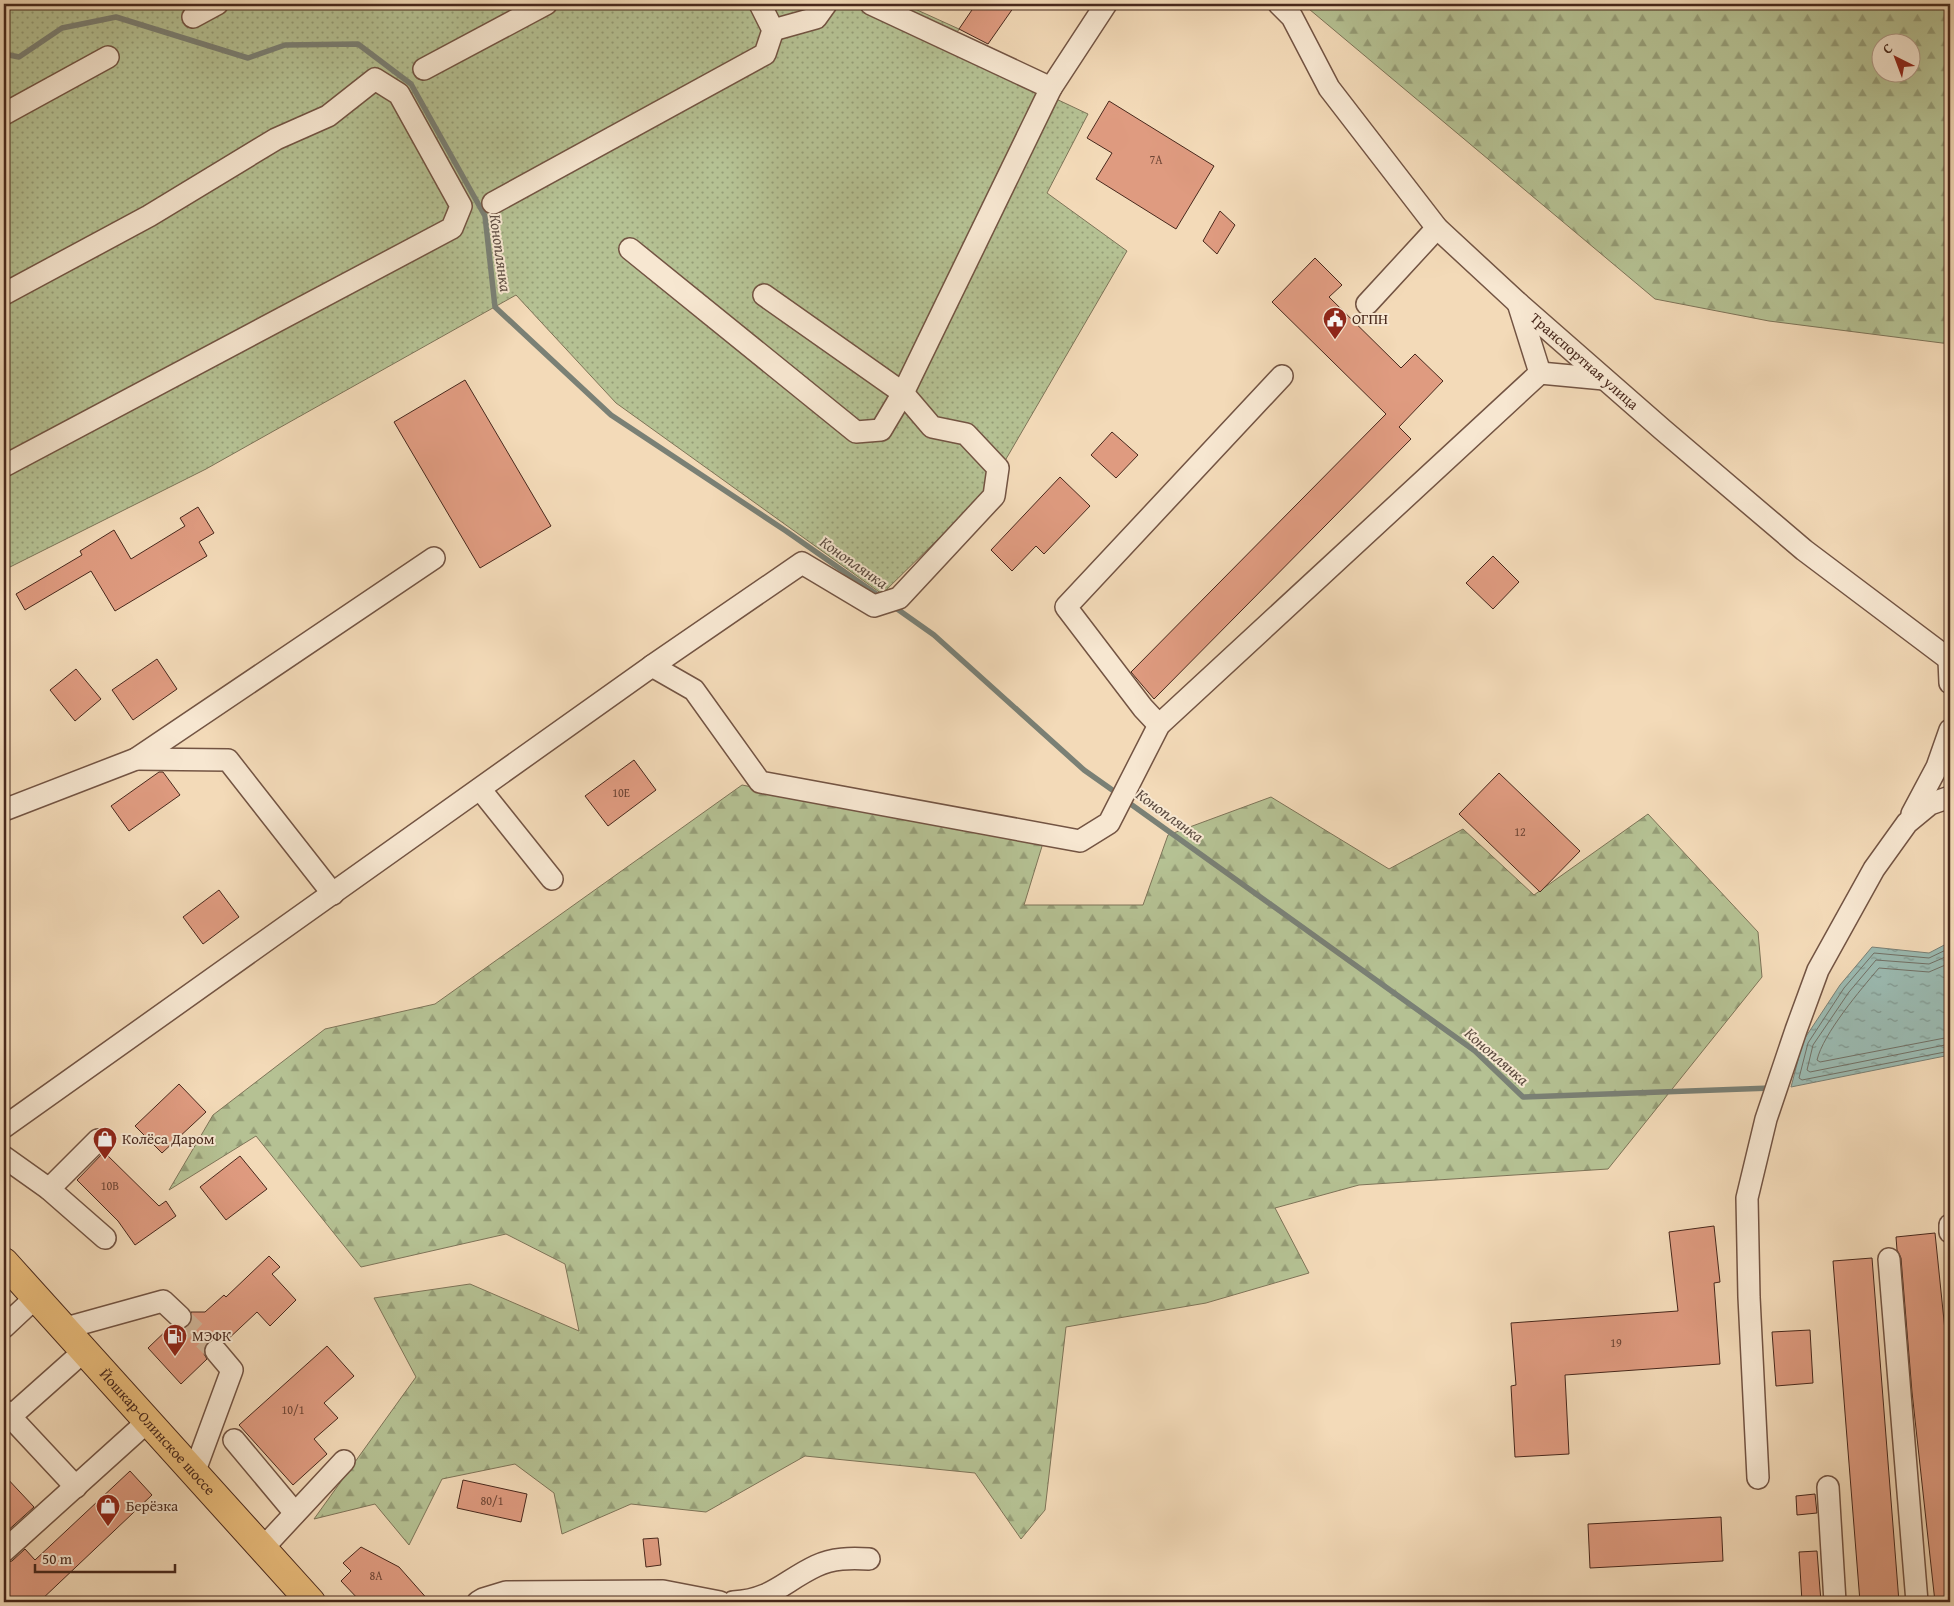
<svg xmlns="http://www.w3.org/2000/svg" width="1954" height="1606" viewBox="0 0 1954 1606" font-family="'Gentium Book Plus',serif">
  <style>
    .forest { fill: url(#forest-firs); stroke: #7e7458; fill-rule: evenodd }
    .garden { fill: url(#garden-dots); stroke: #7e7458 }
    .water { fill: url(#water-ripples); stroke: #7a8075 }
    .lines { fill: none; stroke-linecap: round; stroke-linejoin: round }
    .shore { stroke: #727166; stroke-width: 1 }
    .stream { stroke: #7a8075; stroke-width: 5.5 }
    .building { fill: #df9b80; stroke: #48281c }
    .minor-tunnel { stroke: #d1b699; stroke-width: 21; stroke-dasharray: 21 11; stroke-linecap: butt }
    .minor-casing { stroke: #735443; stroke-width: 24 }
    .major-casing { stroke: #48281c; stroke-width: 30 }
    .minor { stroke: #f7e7d1; stroke-width: 21 }
    .major { stroke: #eabd7c; stroke-width: 28 }
    .labels { text-anchor: middle; stroke-width: 4; stroke-linejoin: round; paint-order: stroke }
    .number-label { font-size: 12px; fill: #6e4535 }
    .poi-label { font-size: 15px; fill: #48281c; stroke: #f7e7d1; text-anchor: start }
    .street-label { font-size: 15px; fill: #48281c; stroke: #f7e7d1 }
    .water-label { font-size: 16px; font-style: italic; fill: #5d4c41; stroke: #f7e7d1 }
  </style>
  <defs>
    <pattern id="forest-firs" width="22" height="20" patternUnits="userSpaceOnUse" patternTransform="scale(1.25)"><rect width="22" height="20" fill="#b5c193"/><path d="M5 1l3.5 6h-7zM16 11l3.5 6h-7z" fill="#959d77"/></pattern>
    <pattern id="garden-dots" width="8" height="8" patternUnits="userSpaceOnUse" patternTransform="scale(1.25)"><rect width="8" height="8" fill="#b5c193"/><path d="M2 2h.1M6 6h.1" fill="none" stroke="#959d77" stroke-width="1.8" stroke-linecap="round"/></pattern>
    <pattern id="water-ripples" width="26" height="14" patternUnits="userSpaceOnUse" patternTransform="scale(1.25)"><rect width="26" height="14" fill="#9bbab1"/><path d="M2 4q2-2 4 0t4 0M15 11q2-2 4 0t4 0" fill="none" stroke="#80978f"/></pattern>
  </defs>
  <rect width="100%" height="100%" fill="#f3dab8"/>
  <filter id="stains"><feTurbulence type="fractalNoise" baseFrequency=".004" numOctaves="4"/><feColorMatrix values="0 0 0 0 .2 0 0 0 0 .09 0 0 0 0 .02 0 0 0 .5 -.17"/></filter>
  <radialGradient id="worn" r=".72"><stop offset=".6" stop-color="#630" stop-opacity="0"/><stop offset="1" stop-color="#630" stop-opacity=".3"/></radialGradient>
  <!-- forest -->
  <path class="forest" d="M1303 4H1950V344L1769 321 1655 299ZM1882 42H1912V72H1882Z
    M742 785 1043 843 1024 905H1143L1168 835 1271 797 1389 869 1463 829 1534 895 1648 814 1758 932 1762 977 1608 1169 1359 1185 1275 1208 1309 1273 1206 1303 1066 1327 1045 1510 1021 1539 975 1473 805 1456 706 1512 631 1504 562 1534 554 1493 515 1464 442 1479 409 1545 375 1504 314 1519 416 1377 374 1298 470 1284 579 1331 565 1264 506 1234 361 1267 256 1136 169 1190 213 1115 325 1029 435 1004Z"/>
  <!-- garden -->
  <path class="garden" d="M4 4H904L959 29 948 48 1088 114 1047 193 1127 251 988 490 882 594 616 403 516 295 206 469 4 570Z"/>
  <!-- water -->
  <path class="water" d="M1950 942V1055L1791 1087 1803 1041 1840 985 1872 947 1929 953Z"/>
  <g class="lines">
    <!-- shore -->
    <path class="shore" d="M1950 948 1929 958 1874 953 1844 988 1808 1043 1799 1078 1802 1080 1950 1051
      M1950 955 1929 964 1876 960 1849 992 1813 1045 1807 1070 1810 1072 1950 1044
      M1950 963 1929 972 1879 968C1861 989 1823 1034 1817 1060L1820 1062 1950 1037"/>
    <!-- stream -->
    <path class="stream" d="M4 54 19 57 62 28 116 17 248 58 285 45 358 44 411 84 485 216 495 307 611 415 786 531 882 598
      M893 606 934 635 1084 770 1118 794
      M1125 800 1475 1051 1523 1097 1771 1088"/>
  </g>
  <!-- building -->
  <path class="building" d="M976 4H1016L988 44 959 29Z
    M1109 101 1214 166 1176 229 1096 179 1112 153 1087 138Z
    M1220 211 1235 225 1217 254 1203 241Z
    M1315 258 1342 285 1329 297 1401 368 1415 354 1443 381 1399 427 1411 439 1154 699 1131 672 1386 414 1272 302Z
    M465 380 551 526 480 568 394 422Z
    M1112 432 1138 455 1116 478 1091 455Z
    M1060 477 1090 506 1044 554 1036 546 1012 571 991 550Z
    M198 507 214 533 199 542 207 556 115 611 91 571 25 610 16 594 82 555 80 551 114 530 131 559 185 526 180 518Z
    M1493 556 1519 582 1493 609 1466 583Z
    M157 659 177 689 133 720 112 690Z
    M76 669 101 699 75 721 50 690Z
    M634 760 656 790 608 826 585 796Z
    M159 772H163L180 795 129 831 111 806Z
    M1499 773 1580 851 1540 892 1459 814Z
    M219 890 239 917 203 944 183 917Z
    M179 1084 206 1112 162 1153 135 1126Z
    M104 1152 159 1206 166 1201 176 1216 135 1245 118 1221 77 1180Z
    M240 1156 267 1189 226 1220 200 1187Z
    M1714 1226 1720 1282 1714 1283 1720 1364 1565 1375 1569 1454 1515 1457 1511 1386 1516 1385 1511 1323 1678 1311 1669 1232Z
    M1935 1233 1950 1379V1602H1935L1912 1392 1901 1258 1897 1250 1896 1237Z
    M269 1256 280 1267 272 1274 296 1300 270 1326 257 1312 225 1342 220 1339H214L208 1341 204 1347V1354L207 1359 181 1384 148 1348 171 1326 178 1329H184L189 1326 192 1319 191 1312H205L224 1295 226 1297Z
    M1872 1258 1899 1602H1860L1833 1261Z
    M1810 1330 1813 1383 1776 1386 1772 1332Z
    M327 1346 354 1376 324 1403 338 1418 314 1439 327 1454 293 1485 239 1425Z
    M130 1471 152 1495 39 1602H4V1563L12 1561 25 1549 35 1560Z
    M4 1475 34 1507 4 1534Z
    M463 1480 527 1494 521 1522 457 1508Z
    M1815 1494 1817 1513 1797 1515 1796 1496Z
    M1721 1517 1723 1561 1590 1568 1588 1524Z
    M658 1538 661 1565 646 1567 643 1539Z
    M361 1547 399 1567 430 1602H361L341 1581 351 1571 343 1563Z
    M1817 1551 1821 1602H1802L1799 1552Z"/>
  <g class="lines">
    <!-- minor-tunnel -->
    <path class="minor-tunnel" d="M180 1317 216 1351"/>
    <defs>
      <g id="minor">
        <path d="M871 4 1051 88 1106 4"/>
        <path id="s1" d="M1279 4 1292 17 1329 88 1437 228 1518 303 1663 430 1804 550 1950 660"/>
        <path d="M193 17 217 4"/>
        <path d="M773 30 816 18 826 4"/>
        <path d="M424 69 546 4"/>
        <path d="M4 114 108 57"/>
        <path d="M493 203 765 54 773 30 760 4"/>
        <path d="M630 249 856 432 881 430 903 393 1051 88"/>
        <path d="M4 294 149 216 276 139 328 116 375 79 399 94 461 206 452 228 4 466"/>
        <path d="M1367 304 1437 228"/>
        <path d="M1540 373 1604 379"/>
        <path d="M1949 660 1950 683"/>
        <path d="M652 666 802 563 874 606 899 598 994 496 998 468 966 434 932 427 903 393 764 295"/>
        <path d="M1159 725 1143 708 1066 607 1282 376"/>
        <path d="M136 759 228 760 333 894"/>
        <path d="M480 789 552 879"/>
        <path d="M4 810 136 759 434 558"/>
        <path d="M1912 814 1937 767 1950 730"/>
        <path d="M4 1127 652 666 694 690 760 782 1080 841 1109 823 1159 725 1540 373 1518 303"/>
        <path d="M4 1157 49 1189 98 1140"/>
        <path d="M49 1189 105 1238"/>
        <path d="M1950 1225V1232"/>
        <path d="M1889 1259 1917 1602"/>
        <path d="M4 1327 35 1298"/>
        <path d="M62 1329 163 1301 180 1317"/>
        <path d="M4 1410 76 1487"/>
        <path d="M10 1417 83 1352"/>
        <path d="M234 1440 295 1513"/>
        <path d="M194 1473 232 1370 216 1351"/>
        <path d="M1758 1478 1749 1297 1747 1198 1766 1119 1796 1030 1818 970 1874 869 1907 823 1930 804 1950 797"/>
        <path d="M1828 1487 1835 1602"/>
        <path d="M262 1549 344 1461"/>
        <path d="M4 1551 147 1422"/>
        <path d="M478 1602 483 1599 506 1592 663 1591 720 1602"/>
        <path d="M733 1602C772 1600 784 1581 816 1566 833 1558 850 1558 869 1559"/>
      </g>
      <g id="major">
        <path id="s2" d="M4 1262 311 1602"/>
      </g>
    </defs>
    <!-- minor casing -->
    <use href="#minor" class="minor-casing"/>
    <!-- major casing -->
    <use href="#major" class="major-casing"/>
    <!-- minor -->
    <use href="#minor" class="minor"/>
    <!-- major -->
    <use href="#major" class="major"/>
  </g>
  <!-- icons -->
  <defs>
    <symbol id="civic-pin" viewBox="-11 -11 22 30"><path d="M0 17L-7.5 6A9.5 9.5 0 1 1 7.5 6Z" fill="#8f2418" stroke="#f7e7d1"/><path d="M-.6-6.5H3V-4.5H.6V-3L4-1V1h2V6H-6V1h2V-1L-.6-3ZM-1.2 2.5V6h2.4V2.5Z" fill="#fff"/></symbol>
    <symbol id="shop-pin" viewBox="-11 -11 22 30"><path d="M0 17L-7.5 6A9.5 9.5 0 1 1 7.5 6Z" fill="#8f2418" stroke="#f7e7d1"/><path d="M-5-2.5h2.3a2.7 3.5 0 0 1 5.4 0H5L5.5 6h-11ZM-1.5-2.5h3a1.5 2.3 0 0 0-3 0Z" fill="#fff"/></symbol>
    <symbol id="fuel-pin" viewBox="-11 -11 22 30"><path d="M0 17L-7.5 6A9.5 9.5 0 1 1 7.5 6Z" fill="#8f2418" stroke="#f7e7d1"/><path d="M-5.5-6h7V0h2V4h1.3V-2.5L3-4.5l.8-.8L6-3V5H2.5V1h-1V6h-7ZM-4.2-4.7v3.2H.2V-4.7Z" fill="#fff"/></symbol>
  </defs>
  <g fill-rule="evenodd">
    <use href="#civic-pin" x="1321" y="305" width="28" height="38"/>
    <use href="#shop-pin" x="91" y="1125" width="28" height="38"/>
    <use href="#fuel-pin" x="161" y="1322" width="28" height="38"/>
    <use href="#shop-pin" x="94" y="1492" width="28" height="38"/>
  </g>
  <g class="labels">
    <!-- number labels -->
    <g class="number-label">
      <text x="1156" y="164">7А</text>
      <text x="621" y="797">10Е</text>
      <text x="1520" y="836">12</text>
      <text x="110" y="1190">10В</text>
      <text x="1616" y="1347">19</text>
      <text x="293" y="1414">10/1</text>
      <text x="492" y="1505">80/1</text>
      <text x="376" y="1580">8А</text>
    </g>
    <!-- poi labels -->
    <g class="poi-label">
      <text x="1352" y="324">ОГПН</text>
      <text x="122" y="1144">Колёса Даром</text>
      <text x="192" y="1341">МЭФК</text>
      <text x="126" y="1511">Берёзка</text>
    </g>
    <!-- street labels -->
    <g class="street-label">
      <text dy="5" stroke="none"><textPath href="#s1" startOffset="474">Транспортная улица</textPath></text>
      <text dy="5" stroke="none"><textPath href="#s2" startOffset="229">Йошкар-Олинское шоссе</textPath></text>
    </g>
    <!-- water labels -->
    <g class="water-label">
      <text transform="translate(501 253) rotate(82)" y="6">Коноплянка</text>
      <text transform="translate(854 562) rotate(35)" y="6">Коноплянка</text>
      <text transform="translate(1170 815) rotate(36)" y="6">Коноплянка</text>
      <text transform="translate(1497 1056) rotate(41)" y="6">Коноплянка</text>
    </g>
  </g>
  <!-- margin -->
  <rect width="1954" height="1606" fill="none" stroke="#f3dab8" stroke-width="20"/>
  <rect x="5" y="5" width="1944" height="1596" fill="none" stroke="#48281c" stroke-width="2.5"/>
  <rect x="10" y="10" width="1934" height="1586" fill="none" stroke="#48281c"/>
  <!-- north arrow -->
  <g transform="translate(1896 58) rotate(318)"><circle r="24" fill="#f7e7d1" stroke="#b19b89"/>
  <path d="M0-4L9 19L0 12L-9 19Z" fill="#8f2418"/>
  <text y="-8" font-size="14" font-weight="bold" text-anchor="middle" fill="#48281c">С</text>
  </g>
  <!-- scale -->
  <path d="M35 1564v8h140v-8" fill="none" stroke="#48281c" stroke-width="2.5"/>
  <text x="42" y="1564" font-size="15" fill="#48281c" stroke="#f7e7d1" stroke-width="4" paint-order="stroke">50 m</text>
  <rect width="100%" height="100%" filter="url(#stains)"/>
  <rect width="100%" height="100%" fill="url(#worn)"/>
</svg>
